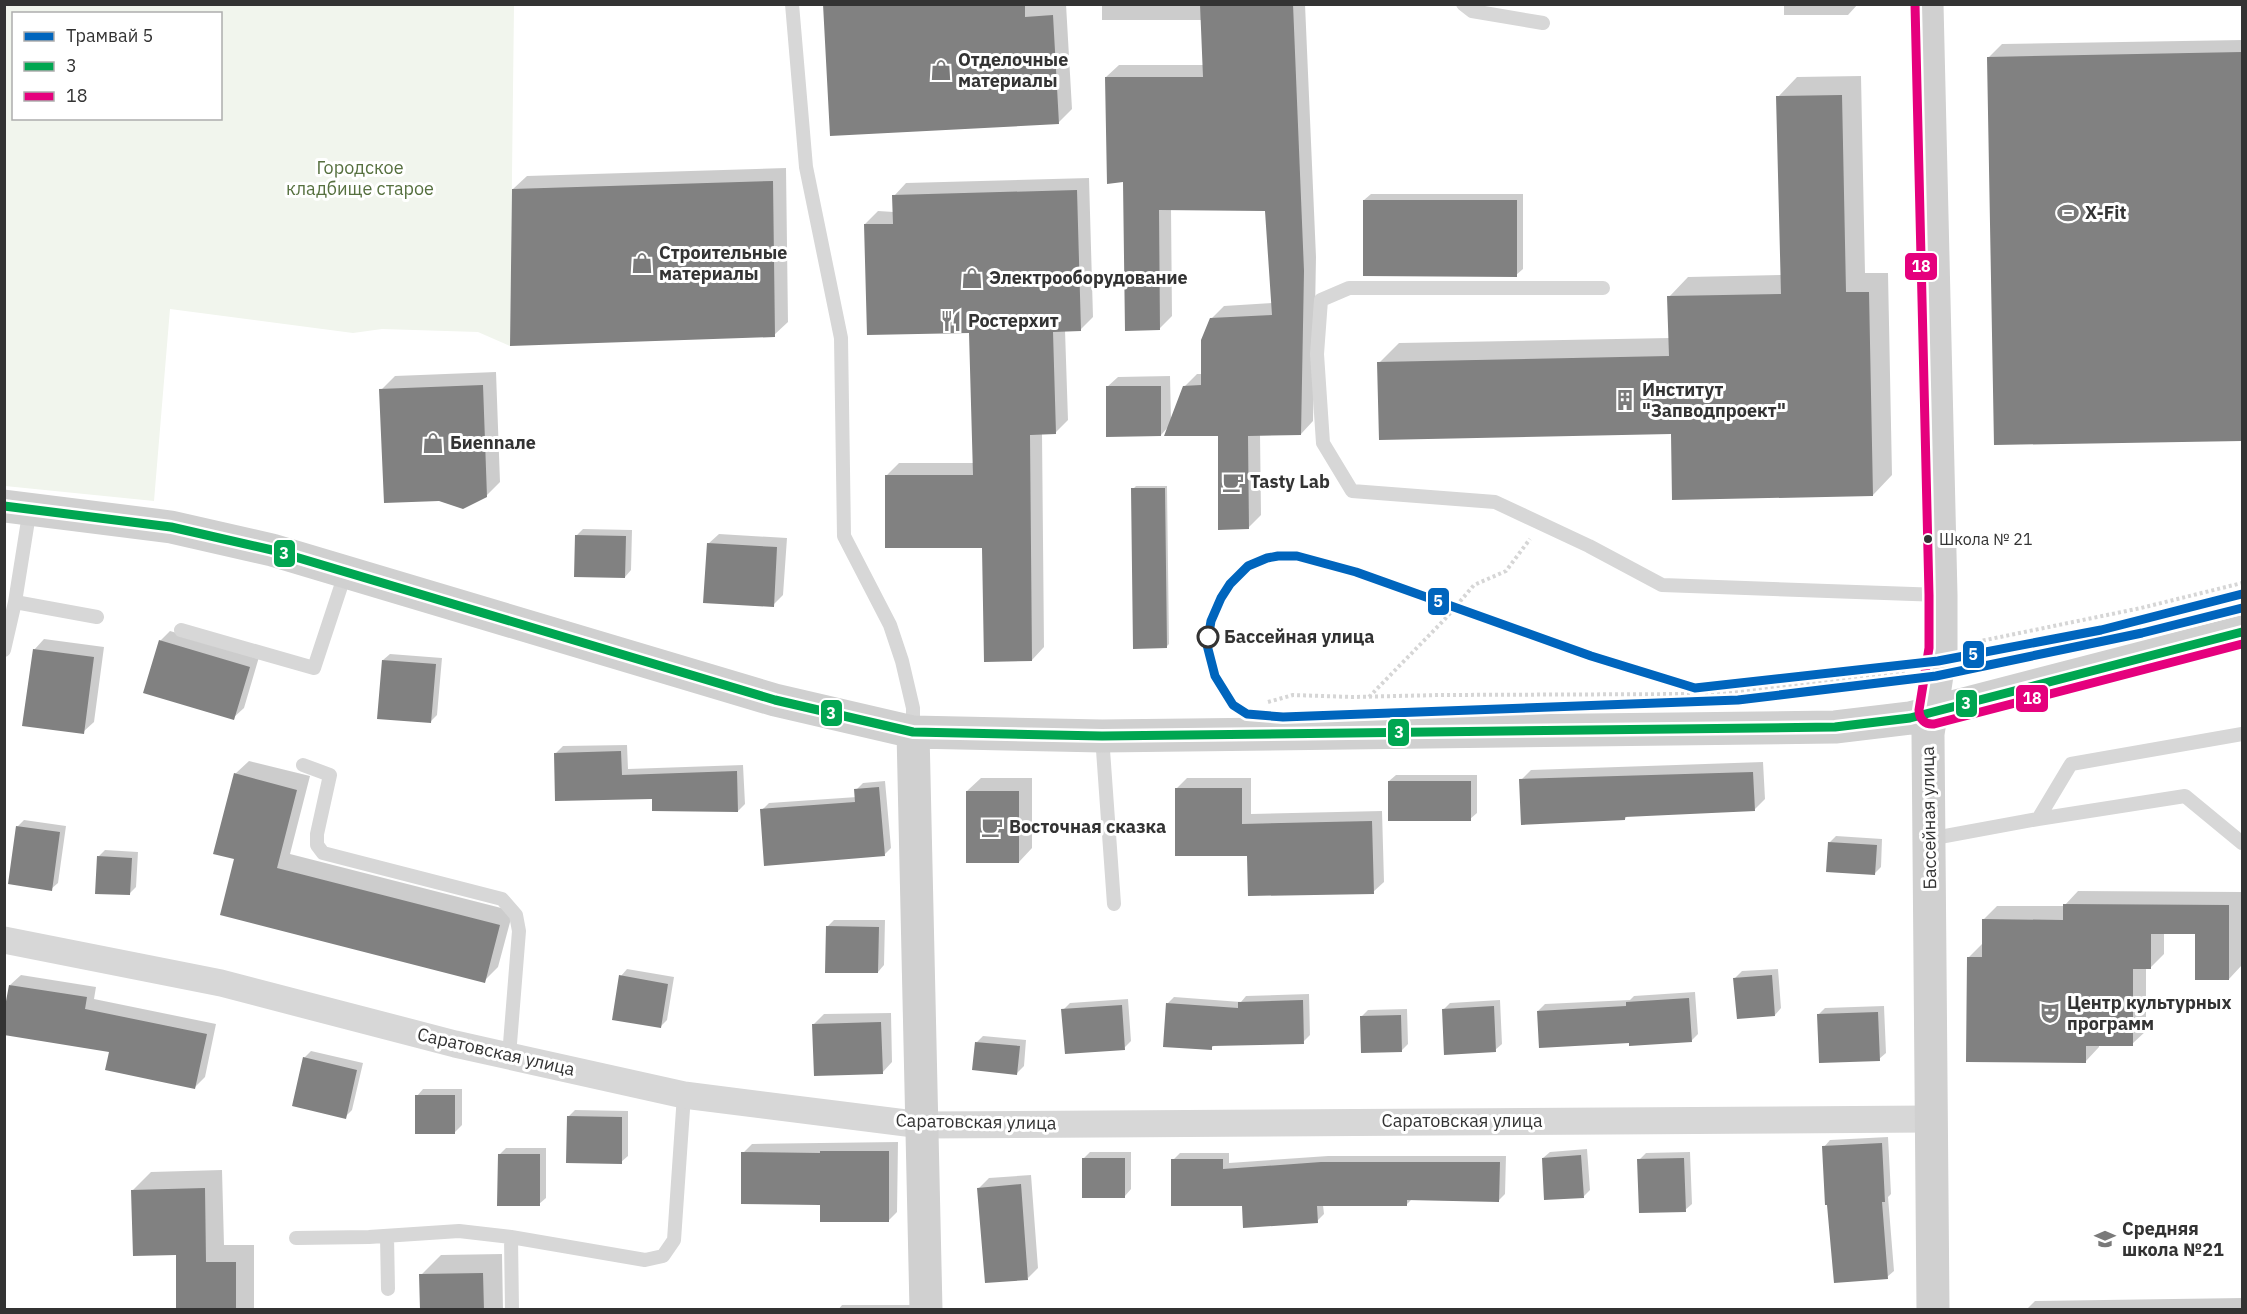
<svg xmlns="http://www.w3.org/2000/svg" width="2247" height="1314" viewBox="0 0 2247 1314" font-family="'IBM Plex Sans',sans-serif">
  <style>
    .green { fill: #f1f5ed; fill-rule: evenodd }
    .shadow { fill: #0003 }
    .building { fill: #818181 }
    .lines { fill: none; stroke-linecap: round; stroke-linejoin: round }
    .path { stroke: #d6d6d6; stroke-width: 4; stroke-dasharray: 3 3; stroke-linecap: butt }
    .lane { stroke: #d7d7d7; stroke-width: 14 }
    .street { stroke: #d7d7d7; stroke-width: 27 }
    .secondary { stroke: #d0d0d0; stroke-width: 33 }
    .bus-1-casing { stroke: #fff; stroke-width: 14 }
    .bus-2-casing { stroke: #fff; stroke-width: 14 }
    .bus-1 { stroke: #00a651; stroke-width: 9 }
    .bus-2 { stroke: #e5007d; stroke-width: 9 }
    .tram-1-casing { stroke: #fff; stroke-width: 14 }
    .tram-1 { stroke: #0065bd; stroke-width: 9 }
    .bus-dot { fill: #333; stroke: #fff; stroke-width: 2 }
    .stop-dot { fill: #fff; stroke: #333; stroke-width: 3 }
    .labels { text-anchor: middle; stroke-width: 6; stroke-linejoin: round; paint-order: stroke }
    .bus-label { font-size: 16px; fill: #333; stroke: #fff; text-anchor: start }
    .poi-label { font-size: 18px; font-weight: bold; fill: #333; stroke: #fff; text-anchor: start }
    .park-label { font-size: 18px; fill: #56703f; stroke: #fff }
    .stop-label { font-size: 18px; font-weight: bold; fill: #333; stroke: #fff; text-anchor: start }
    .street-label { font-size: 18px; fill: #333; stroke: #fff }
    .line-badge { stroke: #fff; stroke-width: 2 }
    .badge-label { font-size: 16px; text-anchor: middle; font-weight: bold; fill: #fff }
  </style>
  <rect width="100%" height="100%" fill="#fff"/>
  <!-- green -->
  <path class="green" d="M4 5H514L510 346 478 332 382 329 353 333 170 309 154 501 5 486ZM14 14H220V118H14Z"/>
  <!-- shadow -->
  <path class="shadow" d="M824 4H1066L1072 109 1058 123Z
    M1102 4H1305L1316 257 1313 421 1301 434H1260L1261 515 1248 528 1219 434 1169 426 1161 435 1107 387 1118 377 1170 376 1171 421 1185 386 1197 374H1202L1211 319 1224 306 1273 303 1267 209 1171 208 1172 316 1159 329 1125 181 1106 77 1119 65H1204L1202 20H1102Z
    M1784 4H1858L1848 15H1784Z
    M2242 40V440L1995 444 1988 58 2002 44Z
    M1861 76 1865 273H1888L1892 475 1873 495 1673 433 1379 363 1399 343 1670 338 1669 297 1688 277 1782 275 1778 97 1797 77Z
    M786 168 788 322 774 335 513 189 527 176Z
    M1089 178 1093 317 1080 330H1065L1068 420 1055 433H1042L1044 647 1032 660 984 546 887 475 899 463H974L970 331 865 224 878 211 894 212V196L906 183Z
    M1371 194H1523V269L1516 275 1364 200Z
    M496 372 500 482 486 496 381 390 395 376Z
    M1136 486H1167L1169 644 1166 647 1133 489Z
    M583 529 632 530 631 570 625 577 576 536Z
    M719 534 787 538 783 595 773 605 708 544Z
    M170 631 259 657 244 708 233 718 160 641Z
    M44 639 104 647 94 722 83 732 34 650Z
    M390 654 442 658 437 715 430 722 383 660Z
    M627 745 628 769 743 765 745 804 738 811 653 797 556 753 563 746Z
    M249 761 310 776 290 854 513 911 498 967 484 981 236 858 235 774Z
    M1763 762 1765 799 1754 810 1628 815 1625 819 1521 780 1531 770Z
    M1396 775H1477V813L1470 819 1389 781Z
    M981 778H1032V848L1019 862 967 791Z
    M1187 778H1251V814L1382 811 1384 882 1373 892 1249 855 1177 788Z
    M885 781 891 848 884 855 762 810 769 803 857 797 856 790 863 783Z
    M24 820 66 826 58 883 51 889 17 827Z
    M1836 836 1882 839 1881 867 1874 874 1829 843Z
    M105 850 138 852 136 887 129 894 98 857Z
    M2078 891 2242 892V965L2229 979 2197 933H2164V954L2150 968H2146V1031L2132 1044H2099V1047L2086 1061 1969 957 1982 944 1983 920 1997 906H2064Z
    M834 920H885L884 965 878 972 827 927Z
    M627 969 674 977 667 1020 660 1027 621 976Z
    M1778 969 1781 1008 1775 1015 1735 978 1742 971Z
    M21 975 96 987 94 999 216 1024 205 1077 195 1087 111 1051 10 985Z
    M1695 992 1698 1034 1691 1041H1630L1538 1011 1545 1004 1630 1000 1634 996Z
    M1309 994 1310 1035 1303 1042 1216 1044 1211 1048 1167 1004 1174 997 1241 1002 1246 996Z
    M1128 999 1131 1041 1124 1048 1063 1010 1070 1003Z
    M1500 1000 1502 1044 1495 1050 1443 1010 1450 1003Z
    M1884 1006 1886 1053 1879 1059 1819 1014 1825 1008Z
    M1407 1009 1408 1044 1402 1050 1361 1017 1368 1010Z
    M891 1013 892 1062 882 1073 814 1024 824 1014Z
    M983 1036 1026 1040 1024 1066 1017 1073 976 1043Z
    M311 1051 363 1063 352 1110 345 1117 304 1058Z
    M423 1089H462V1125L455 1132 417 1096Z
    M575 1110 628 1111V1156L621 1162 568 1117Z
    M1888 1137 1891 1194 1888 1197 1894 1271 1887 1277 1824 1147 1830 1140Z
    M898 1142 897 1212 888 1221 821 1203 743 1153 752 1144Z
    M506 1148H546V1198L539 1204 499 1155Z
    M1587 1149 1590 1190 1583 1197 1543 1158 1550 1152Z
    M1090 1152H1131V1189L1125 1196 1084 1158Z
    M1690 1152 1692 1204 1685 1210 1639 1160 1646 1153Z
    M1180 1153H1229V1163L1328 1156H1506L1505 1194 1499 1200 1413 1198 1406 1205H1323L1324 1214 1317 1221 1243 1205 1173 1160Z
    M222 1170 224 1245H254V1310H177V1253L133 1190 151 1172Z
    M1031 1175 1038 1268 1028 1278 979 1188 989 1178Z
    M502 1254 503 1310H421V1275L441 1255Z
    M2242 1298V1310H2026L2035 1301Z
    M842 1305H910V1310H838Z"/>
  <!-- building -->
  <path class="building" d="M823 4H1025V17L1053 15 1059 124 830 136Z
    M1200 4H1293L1304 271 1301 435 1248 436 1249 529 1218 530V436H1164L1183 386 1201 385V340L1210 318 1272 315 1265 211 1159 210 1160 330 1125 331 1123 182 1107 184 1105 77H1203Z
    M2242 52V441L1994 445 1987 57Z
    M1842 95 1846 292H1869L1873 496 1672 500 1671 434 1379 440 1377 362 1669 356 1667 296 1781 294 1776 96Z
    M773 181 775 337 510 346 512 189Z
    M1077 190 1081 331 1053 332 1056 434 1030 435 1032 661 984 662 982 548H885V475H973L969 333 867 335 864 224H893L892 195Z
    M1363 200H1517V277L1363 276Z
    M483 385 487 497 463 509 439 501 384 503 379 389Z
    M1106 386H1161V436L1106 437Z
    M1131 488H1165L1167 648 1133 649Z
    M575 535 626 536 625 578 574 577Z
    M707 543 777 547 774 607 703 603Z
    M159 640 250 667 234 720 143 693Z
    M33 649 94 657 84 734 22 726Z
    M382 660 436 664 431 723 377 719Z
    M621 751 622 775 737 771 738 812 652 811V799L555 801 554 753Z
    M1753 772 1755 811 1625 817V820L1521 825 1519 779Z
    M234 773 297 790 277 868 500 925 485 983 220 915 234 859 213 854Z
    M1388 781H1471V821H1388Z
    M879 787 885 856 764 866 760 809 855 802 854 789Z
    M1175 788H1242V824L1372 821 1374 894 1248 896 1247 856H1175Z
    M966 791H1019V863H966Z
    M16 826 60 832 52 891 8 884Z
    M1828 842 1877 845 1875 875 1826 872Z
    M97 856 132 858 130 895 95 894Z
    M2063 904 2229 905V980H2195V934H2151V969H2133V1046H2086V1063L1966 1062 1967 957H1982V919L2063 920Z
    M826 926 879 927 878 973H825Z
    M619 975 668 984 661 1028 612 1020Z
    M1772 975 1775 1016 1737 1019 1733 978Z
    M9 985 87 997 85 1009 207 1034 195 1089 105 1070 109 1052 4 1035V1012Z
    M1689 998 1692 1042 1629 1046V1043L1539 1048 1537 1011 1626 1006V1002Z
    M1303 1000 1304 1044 1212 1046V1050L1163 1047 1166 1003 1238 1008V1002Z
    M1122 1005 1125 1050 1065 1054 1061 1009Z
    M1494 1006 1496 1052 1444 1055 1442 1009Z
    M1878 1012 1880 1061 1819 1063 1817 1014Z
    M1401 1015 1402 1052 1361 1053 1360 1016Z
    M881 1022 883 1074 814 1076 812 1024Z
    M975 1042 1020 1046 1017 1075 972 1070Z
    M303 1057 357 1070 346 1119 292 1106Z
    M415 1095H455V1134H415Z
    M567 1116 622 1117V1164L566 1163Z
    M1882 1143 1885 1202H1882L1888 1279 1834 1283 1827 1205H1825L1822 1146Z
    M820 1151H889V1222H820V1205L741 1204V1152L820 1153Z
    M498 1154H540V1206H497Z
    M1581 1155 1584 1198 1544 1200 1542 1158Z
    M1082 1158H1125V1198H1082Z
    M1684 1158 1686 1212 1639 1213 1637 1159Z
    M1171 1159H1223V1169L1321 1162H1500L1499 1202 1407 1200V1206H1317L1318 1223 1243 1228 1242 1206H1171Z
    M1021 1184 1028 1280 985 1283 977 1188Z
    M205 1188 206 1262H236V1310H176V1255L133 1256 131 1190Z
    M483 1273 484 1310H420L419 1274Z"/>
  <g class="lines">
    <!-- path -->
    <path class="path" d="M1971 643 2141 608 2242 583
      M1369 697 1445 619 1474 585 1506 571 1530 539
      M1268 702 1293 695 1353 697 1440 695 1693 694 1742 691 1906 672"/>
    <!-- lane -->
    <path class="lane" d="M792 4 806 167 841 338 844 536 890 625 902 661 913 708V732
      M1463 4 1472 11 1543 23
      M1603 288H1349L1321 300 1317 354 1323 443 1352 491 1495 502 1589 546 1662 585 1941 595
      M15 602 97 617
      M181 630 314 668 346 571
      M4 650 15 602 30 508
      M1102 736 1114 904
      M303 765 330 775 317 834V845L323 853 502 899 516 915 519 931 509 1056
      M2038 819 2185 796 2242 843
      M1929 839 2038 819 2071 764 2242 734
      M387 1236 388 1289
      M511 1237 512 1310
      M296 1238 369 1237 459 1231 511 1237 645 1260 663 1256 674 1240 684 1095"/>
    <!-- street -->
    <path class="street" d="M4 940 221 983 455 1044 684 1095 922 1125 1930 1119"/>
    <!-- secondary -->
    <path class="secondary" d="M1927 4 1941 595V649L1928 734 1933 1310
      M4 506 171 527 272 550 775 700 913 732 1102 736 1835 727 1910 718 2242 632
      M913 732 926 1310"/>
    <defs>
      <path id="bus-1" d="M4 506 171 527 272 550 775 700 913 732 1102 736 1835 727 1910 718 2242 632"/>
      <path id="bus-2" d="M1915 4 1929 595V648L1919 710C1919 719 1925 725 1934 724L2242 644"/>
    </defs>
    <!-- bus-1 casing -->
    <use href="#bus-1" class="bus-1-casing"/>
    <!-- bus-2 casing -->
    <use href="#bus-2" class="bus-2-casing"/>
    <!-- bus-1 -->
    <use href="#bus-1" class="bus-1"/>
    <!-- bus-2 -->
    <use href="#bus-2" class="bus-2"/>
    <defs>
      <path id="tram-1" d="M2242 594 2101 630 1938 661 1695 688 1591 656 1356 572 1297 556H1278L1267 558 1248 566 1230 584 1221 598 1211 621 1207 645 1215 676 1233 705 1247 714 1283 717 1738 700 1936 676 2142 633 2242 608"/>
    </defs>
    <!-- tram-1 casing -->
    <use href="#tram-1" class="tram-1-casing"/>
    <!-- tram-1 -->
    <use href="#tram-1" class="tram-1"/>
  </g>
  <!-- icons -->
  <defs>
    <symbol id="shop-bare" viewBox="-9 -9 18 18"><path d="M-5-2.5h2.3a2.7 3.5 0 0 1 5.4 0H5L5.5 6h-11ZM-1.5-2.5h3a1.5 2.3 0 0 0-3 0Z" fill="#7a7a7a" stroke="#fff" stroke-width="2.5" paint-order="stroke"/></symbol>
    <symbol id="stadium-bare" viewBox="-9 -9 18 18"><path d="M0-5a6.5 5 0 1 0 0 10a6.5 5 0 1 0 0-10ZM-3.5-1.8h7v3.6h-7Z" fill="#7a7a7a" stroke="#fff" stroke-width="2.5" paint-order="stroke"/></symbol>
    <symbol id="restaurant-bare" viewBox="-9 -9 18 18"><path d="M-5-6h1v4h1v-4h1v4h1v-4h1v5L-1.5 .5V6h-2V.5L-5-1ZM5-6V6H3V1.5H1.5Q1.5-4 5-6Z" fill="#7a7a7a" stroke="#fff" stroke-width="2.5" paint-order="stroke"/></symbol>
    <symbol id="building-bare" viewBox="-9 -9 18 18"><path d="M-4-6H4V6H1V3H-1V6H-4ZM-2.5-4.3h1.7v1.8h-1.7ZM.8-4.3h1.7v1.8H.8ZM-2.5-1h1.7V.8h-1.7ZM.8-1h1.7V.8H.8Z" fill="#7a7a7a" stroke="#fff" stroke-width="2.5" paint-order="stroke"/></symbol>
    <symbol id="cafe-bare" viewBox="-9 -9 18 18"><path d="M-5.5-4.5H6V0H3Q3 3.5 0 3.5H-2.5Q-5.5 3.5-5.5 0ZM3-3.2v2h1.7v-2ZM-6 4.5H4V6H-6Z" fill="#7a7a7a" stroke="#fff" stroke-width="2.5" paint-order="stroke"/></symbol>
    <symbol id="theatre-bare" viewBox="-9 -9 18 18"><path d="M-5-5.5Q0-4 5-5.5V0Q5 5 0 6Q-5 5-5 0ZM-3.3-2.5H-1v1.5H-3.3ZM1-2.5H3.3v1.5H1ZM-2.8 1Q0 5.5 2.8 1Z" fill="#7a7a7a" stroke="#fff" stroke-width="2.5" paint-order="stroke"/></symbol>
    <symbol id="school-bare" viewBox="-9 -9 18 18"><path d="M0-5L7-2L0 1L-7-2ZM-4 1L0 2.5L4 1V4Q0 6-4 4Z" fill="#7a7a7a" stroke="#fff" stroke-width="2.5" paint-order="stroke"/></symbol>
  </defs>
  <g fill-rule="evenodd">
    <use href="#shop-bare" x="926" y="55" width="30" height="30"/>
    <use href="#stadium-bare" x="2053" y="198" width="30" height="30"/>
    <use href="#shop-bare" x="627" y="248" width="30" height="30"/>
    <use href="#shop-bare" x="957" y="263" width="30" height="30"/>
    <use href="#restaurant-bare" x="936" y="306" width="30" height="30"/>
    <use href="#building-bare" x="1610" y="385" width="30" height="30"/>
    <use href="#shop-bare" x="418" y="428" width="30" height="30"/>
    <use href="#cafe-bare" x="1218" y="467" width="30" height="30"/>
    <use href="#cafe-bare" x="977" y="812" width="30" height="30"/>
    <use href="#theatre-bare" x="2035" y="998" width="30" height="30"/>
    <use href="#school-bare" x="2090" y="1224" width="30" height="30"/>
  </g>
  <!-- markers -->
  <circle class="bus-dot" cx="1928" cy="539" r="5"/>
  <circle class="stop-dot" cx="1208" cy="637" r="10"/>
  <g class="labels">
    <!-- bus labels -->
    <g class="bus-label">
      <text x="1939" y="545">Школа № 21</text>
    </g>
    <!-- poi labels -->
    <g class="poi-label">
      <text x="958" y="66">Отделочные<tspan x="958" dy="21">материалы</tspan></text>
      <text x="2085" y="219">X-Fit</text>
      <text x="659" y="259">Строительные<tspan x="659" dy="21">материалы</tspan></text>
      <text x="989" y="284">Электрооборудование</text>
      <text x="968" y="327">Ростерхит</text>
      <text x="1642" y="396">Институт<tspan x="1642" dy="21">"Запводпроект"</tspan></text>
      <text x="450" y="449">Биеnnале</text>
      <text x="1250" y="488">Tasty Lab</text>
      <text x="1009" y="833">Восточная сказка</text>
      <text x="2067" y="1009">Центр культурных<tspan x="2067" dy="21">программ</tspan></text>
      <text x="2122" y="1235">Средняя<tspan x="2122" dy="21">школа №21</tspan></text>
    </g>
    <!-- park labels -->
    <g class="park-label">
      <text x="360" y="174">Городское<tspan x="360" dy="21">кладбище старое</tspan></text>
    </g>
    <!-- stop labels -->
    <g class="stop-label">
      <text x="1224" y="643">Бассейная улица</text>
    </g>
    <!-- street labels -->
    <g class="street-label">
      <text transform="translate(1929 818) rotate(-91)" y="6">Бассейная улица</text>
      <text transform="translate(496 1052) rotate(13)" y="6">Саратовская улица</text>
      <text x="1462" y="1127">Саратовская улица</text>
      <text transform="translate(976 1122) rotate(1)" y="6">Саратовская улица</text>
    </g>
  </g>
  <g class="line-badge">
    <rect x="1904" y="252" width="34" height="29" rx="6" fill="#e5007d"/>
    <rect x="273" y="539" width="23" height="29" rx="6" fill="#00a651"/>
    <rect x="1427" y="587" width="23" height="29" rx="6" fill="#0065bd"/>
    <rect x="1962" y="640" width="23" height="29" rx="6" fill="#0065bd"/>
    <rect x="2015" y="684" width="34" height="29" rx="6" fill="#e5007d"/>
    <rect x="1955" y="689" width="23" height="29" rx="6" fill="#00a651"/>
    <rect x="820" y="699" width="23" height="28" rx="6" fill="#00a651"/>
    <rect x="1387" y="718" width="23" height="29" rx="6" fill="#00a651"/>
  </g>
  <g class="badge-label">
    <text x="1921" y="272">18</text>
    <text x="284" y="559">3</text>
    <text x="1438" y="607">5</text>
    <text x="1973" y="660">5</text>
    <text x="2032" y="704">18</text>
    <text x="1966" y="709">3</text>
    <text x="831" y="719">3</text>
    <text x="1399" y="738">3</text>
  </g>
  <!-- border -->
  <rect width="2247" height="1314" fill="none" stroke="#333333" stroke-width="12"/>
  <!-- legend -->
  <rect x="12" y="12" width="210" height="108" fill="#ffffff" stroke="#adadad" stroke-width="1.5"/>
  <rect x="24" y="32" width="30" height="9" fill="#0065bd" stroke="#adadad" stroke-width="1.5"/>
  <text x="66" y="42" font-size="18" fill="#333333">Трамвай 5</text>
  <rect x="24" y="62" width="30" height="9" fill="#00a651" stroke="#adadad" stroke-width="1.5"/>
  <text x="66" y="72" font-size="18" fill="#333333">3</text>
  <rect x="24" y="92" width="30" height="9" fill="#e5007d" stroke="#adadad" stroke-width="1.5"/>
  <text x="66" y="102" font-size="18" fill="#333333">18</text>
</svg>
